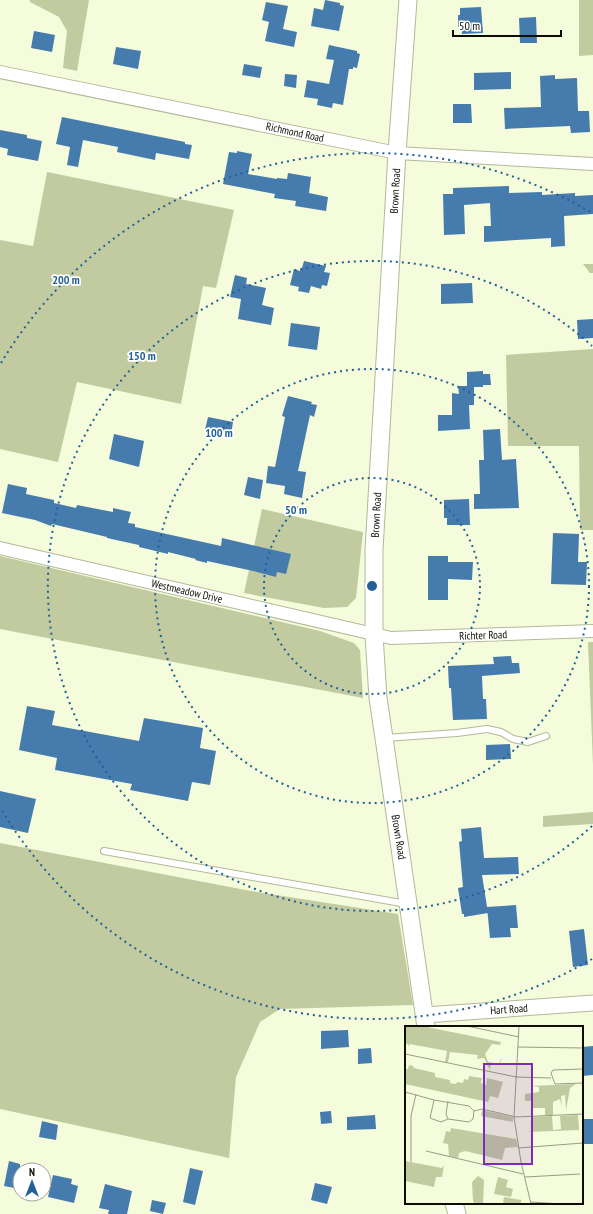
<svg xmlns="http://www.w3.org/2000/svg" width="593" height="1214" viewBox="0 0 593 1214" font-family="'PT Sans Narrow',sans-serif">
  <style>
    .green { fill: #c1cb9f }
    .building { fill: #467bad }
    .lines { fill: none; stroke-linecap: round; stroke-linejoin: round }
    .service-casing { stroke: #b2b999; stroke-width: 8 }
    .minor-casing { stroke: #b2b999; stroke-width: 14 }
    .tertiary-casing { stroke: #b2b999; stroke-width: 17 }
    .secondary-casing { stroke: #b2b999; stroke-width: 19 }
    .service { stroke: #fff; stroke-width: 6 }
    .minor { stroke: #fff; stroke-width: 12 }
    .tertiary { stroke: #fff; stroke-width: 15 }
    .secondary { stroke: #fff; stroke-width: 17 }
    .ring { fill: none; stroke: #236097; stroke-width: 2; stroke-dasharray: 2 4 }
    .labels { text-anchor: middle; stroke-width: 3.5; stroke-linejoin: round; paint-order: stroke }
    .street-label { font-size: 11px; fill: #0c0e04; stroke: #fff }
    .inset-road { fill: none; stroke: #989d85; stroke-width: 1 }
    .view { fill: #7b2cbf; fill-opacity: 0.15; stroke: #7b2cbf; stroke-width: 2 }
    .inset-edge { fill: none; stroke: #0c0e04; stroke-width: 2 }
    .centre { fill: #236097; stroke: #fff; stroke-width: 2 }
    .ring-label { font-size: 12px; text-anchor: middle; font-weight: bold; fill: #236097; stroke: #fff; stroke-width: 3.5; stroke-linejoin: round; paint-order: stroke }
  </style>
  <rect width="100%" height="100%" fill="#f5fcdb"/>
  <!-- green -->
  <path class="green" d="M30 0H89L77 71 63 68 67 31 59 17 30 2Z
    M579 0H593V55L579 56Z
    M47 172 234 210 216 288 203 286 181 404 77 382 58 462 0 449V240L33 246Z
    M583 264H593V273H590Z
    M593 349V530H580L579 446H508L506 355Z
    M262 509 363 532 356 598 347 607 324 608 244 593Z
    M0 556 320 631 354 643 360 650 363 698 0 629Z
    M588 642H593V765Z
    M593 812V824L543 827V816Z
    M0 843 251 891 398 914 413 1005 280 1009 260 1022 236 1077 229 1158 0 1109Z"/>
  <!-- building -->
  <path class="building" d="M325 0 340 3V5L344 6 339 31 311 26 314 8 323 10Z
    M266 2 288 6 283 29 297 32 294 47 265 41 269 22 262 20Z
    M481 7 483 33 462 34 461 27H458V15H460V8Z
    M536 17 537 43H520L519 18Z
    M34 31 55 35 52 52 31 48Z
    M329 45 357 51V53L360 54 357 68 353 67V69H349L343 105 333 103 332 108 317 105 318 99 304 97 307 80 329 84 334 60 326 59Z
    M116 47 141 51 138 69 113 64Z
    M244 64 262 67 260 78 242 75Z
    M511 72V89L474 90V73Z
    M285 74 297 75 296 88 284 86Z
    M555 75V79L577 78 578 111H589L590 132 571 133 570 126 505 129 504 108 541 107 540 76Z
    M453 104H471L472 123H453Z
    M62 117 185 142V144L192 145 189 159 156 153 155 160 117 152 118 147 83 140 78 167 67 165 70 147 56 144Z
    M0 130 27 135V138L42 141 38 161 7 155 8 149 0 147Z
    M237 151 252 154 248 174 277 179V178L287 179 288 173 311 177 309 193 328 197 326 211 295 206 296 201 274 198 275 194 223 184 229 152 237 153Z
    M509 186V193L542 192V195L575 193V196L593 195V214L564 216 565 246 551 247V238L484 242V226H491L490 203 464 205 465 234 444 235 443 194H453V188Z
    M304 261 326 266 324 272 330 273 327 286 322 285 321 289 311 286 309 293 298 291 299 287 290 285 294 269 300 271 301 268H302Z
    M235 275 247 278 246 284 266 288 262 305 274 308 271 325 238 319 241 299 230 297Z
    M472 283 473 303 441 304V284Z
    M593 319V338L578 339 577 320Z
    M291 323 320 327 317 350 288 346Z
    M483 371V374H490L491 385H483V387H474V405H469L470 429 438 431V415H452V393L459 394 458 386H467V372Z
    M288 396 312 402 311 404 317 405 314 417 310 415 298 471 306 472 302 498 284 494 285 486 266 483 268 466 275 467 285 417 282 416Z
    M208 417 233 422 231 435 205 430Z
    M500 429 502 460 516 459 519 508 474 509V494H480L479 460H484L483 430Z
    M114 434 144 441 139 467 109 459Z
    M248 477 263 480 260 499 244 495Z
    M8 484 27 488 26 494 54 500V503L76 508 77 505 113 512V508L131 512 128 523 135 524V527L221 546 222 538 291 554 286 574 277 572 276 577 253 571 207 561V563L195 560 196 559 168 552V554L139 547V545L107 538V537L52 524 51 526 35 520 2 513Z
    M469 499 470 525H447V518H444V500Z
    M553 533 579 534 578 562H587L586 585 551 584Z
    M428 556H448V562H473L472 580 448 579V600H428Z
    M511 656 512 663H519L520 673 482 676 483 699H486L487 719 453 720 451 688H449L448 666 494 664 493 657Z
    M27 706 55 711 52 725 139 741 144 718 203 728 200 748 216 751 210 785 192 782 188 801 130 790 132 784 55 770 57 758 19 750Z
    M510 744 511 759 486 760V745Z
    M0 791 36 799 28 833 0 827Z
    M481 827 484 858 518 857 519 874 482 875 488 913 464 917V914H462L458 888 463 887 459 842 462 841 461 829Z
    M516 905 518 928H510L511 937 490 938 487 907Z
    M584 929 588 965 573 967 569 931Z
    M348 1030 349 1047 321 1049V1031Z
    M593 1046V1075L582 1076V1047Z
    M371 1048 372 1063 358 1064V1049Z
    M331 1111 332 1123 321 1124 320 1112Z
    M375 1115 376 1129 347 1130V1117Z
    M582 1119H593V1144H582Z
    M42 1121 58 1125 56 1140 39 1137Z
    M9 1161 20 1164V1189L4 1186Z
    M190 1168 203 1171 195 1205 183 1202Z
    M53 1175 72 1179 71 1184 78 1186 74 1203 48 1197Z
    M315 1183 332 1187 327 1204 311 1200Z
    M105 1184 132 1191 127 1214H108L109 1210 99 1208Z
    M152 1200 166 1203 163 1214 150 1211Z"/>
  <g class="lines">
    <defs>
      <path id="service" d="M385 738 457 733 487 729 501 732 513 739 528 742 546 736
        M104 851 407 904"/>
      <path id="minor" d="M0 72 397 153 593 164
        M0 548 391 638 593 631"/>
      <path id="tertiary" d="M425 1015 593 1003"/>
      <path id="secondary" d="M408 0 397 153 374 550V635L378 698 384 738 426 1027
        M454 1203 457 1214"/>
    </defs>
    <!-- service casing -->
    <use href="#service" class="service-casing"/>
    <!-- minor casing -->
    <use href="#minor" class="minor-casing"/>
    <!-- tertiary casing -->
    <use href="#tertiary" class="tertiary-casing"/>
    <!-- secondary casing -->
    <use href="#secondary" class="secondary-casing"/>
    <!-- service -->
    <use href="#service" class="service"/>
    <!-- minor -->
    <use href="#minor" class="minor"/>
    <!-- tertiary -->
    <use href="#tertiary" class="tertiary"/>
    <!-- secondary -->
    <use href="#secondary" class="secondary"/>
  </g>
  <!-- distance rings -->
  <g class="ring">
    <circle cx="372" cy="586" r="108"/>
    <circle cx="372" cy="586" r="217"/>
    <path d="M592 826A325 325 0 1 1 592 346"/>
    <path d="M592 959A433 433 0 0 1 1 809M1 363A433 433 0 0 1 592 213"/>
  </g>
  <g class="labels">
    <!-- street labels -->
    <g class="street-label">
      <text transform="translate(295 132) rotate(12)" y="4">Richmond Road</text>
      <text transform="translate(395 191) rotate(-87)" y="4">Brown Road</text>
      <text transform="translate(376 515) rotate(-87)" y="4">Brown Road</text>
      <text transform="translate(187 591) rotate(13)" y="4">Westmeadow Drive</text>
      <text transform="translate(483 635) rotate(-2)" y="4">Richter Road</text>
      <text transform="translate(399 837) rotate(81)" y="4">Brown Road</text>
      <text transform="translate(509 1009) rotate(-4)" y="4">Hart Road</text>
    </g>
  </g>
  <!-- overview -->
  <g transform="translate(405 1026)">
    <rect width="178" height="178" fill="#f5fcdb"/>
    <path d="M0 0H17L96 16 95 19 87 18 80 28 83 36 94 38 97 31 95 39 86 37 85 44 79 32 72 33 73 29 45 26 43 36H40L42 25 5 18 3 22 4 19 0 17ZM4 39 8 40 9 42 30 47V51L45 54V57L51 58 52 56 58 57 59 53 63 54 64 50 77 52 76 57 81 59 82 52 98 56 93 72 85 70 83 76 0 58V43H3ZM171 58 165 62 161 84 160 69 156 70 157 81 155 73 148 76V89H140V82H126V75H120V68L134 66V61L126 60ZM77 84 108 91V96L76 90ZM173 89 174 104 123 106 127 105V91L147 90 148 104 156 103 155 90ZM46 102 111 113 113 121 100 122 97 134 60 125 54 127 53 132 44 130 43 118 38 117 41 105 45 106ZM0 135 37 142 39 139 37 151H31L29 161 0 155ZM73 150 79 154 78 178H70L68 175 67 156ZM93 151 103 154 101 161 108 163 106 171 89 168ZM99 171 116 174V178H98Z" fill="#c1cb9f"/>
    <path class="inset-road" d="M62 0 114 11M114 0 109 91 116 136 126 178M113 21 178 22M0 28 111 51 146 52M178 43 148 44 146 47 150 58 178 57M0 66 29 74M29 74 64 80 69 85M29 74 25 92 36 96 43 93M43 75 41 88 43 93 64 96 68 93 69 85M69 85 77 83 111 91 178 88M113 122 178 117M21 125 118 148M6 136V90L11 68M120 151 175 148M126 176 157 178"/>
    <path class="view" d="M79 38H127V138H79Z"/>
    <rect width="178" height="178" class="inset-edge"/>
  </g>
  <circle cx="372" cy="586" r="6" class="centre"/>
  <g class="ring-label">
    <text x="66" y="284">200 m</text>
    <text x="142" y="360">150 m</text>
    <text x="219" y="437">100 m</text>
    <text x="296" y="514">50 m</text>
  </g>
  <!-- north arrow -->
  <g transform="translate(32 1182)"><circle r="19" fill="#ffffff" stroke="#9e9f9b"/>
  <path d="M0-3L7 15L0 10L-7 15Z" fill="#236097"/>
  <text y="-6" font-size="11" font-weight="bold" text-anchor="middle" fill="#0c0e04">N</text>
  </g>
  <!-- scale -->
  <path d="M453 30v6h108v-6" fill="none" stroke="#0c0e04" stroke-width="2"/>
  <text x="459" y="30" font-size="12" fill="#0c0e04" stroke="#ffffff" stroke-width="3" paint-order="stroke">50 m</text>
</svg>
